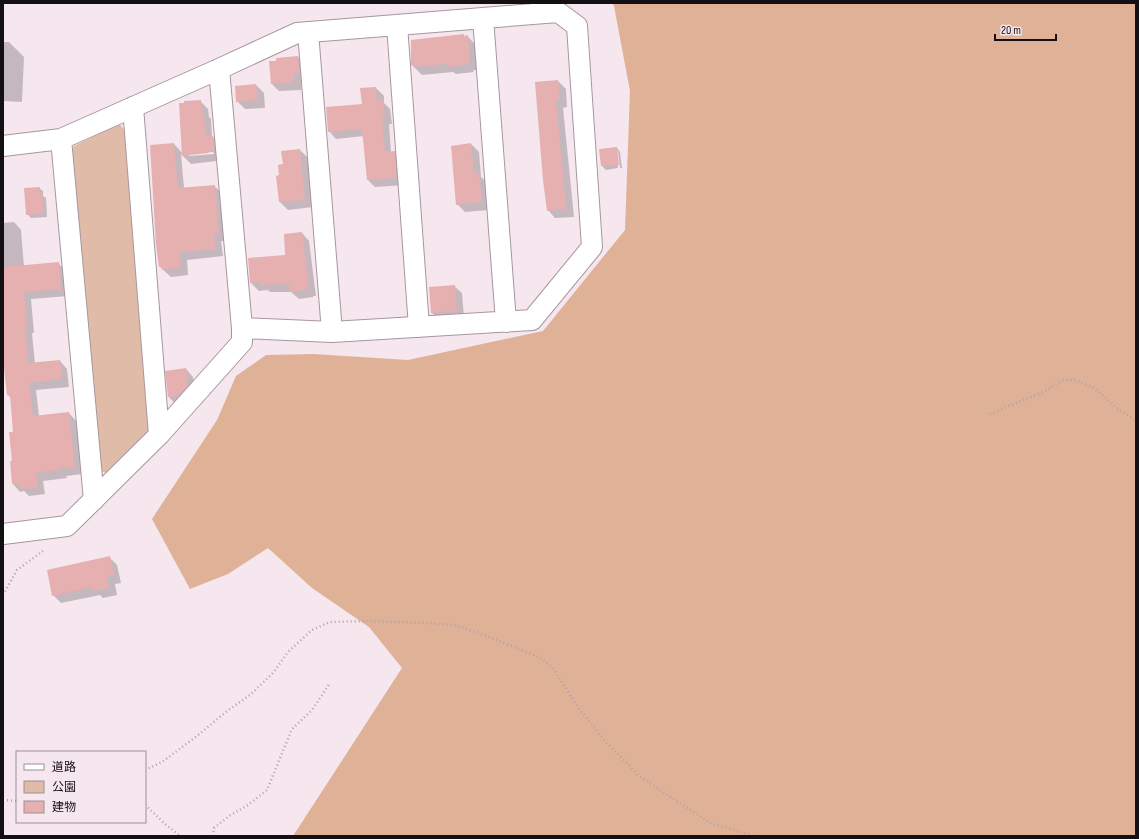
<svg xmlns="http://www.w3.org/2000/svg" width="1139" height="839" viewBox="0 0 1139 839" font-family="'Sofia Sans Condensed','Noto Sans JP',sans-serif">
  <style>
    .green { fill: #e0bba7 }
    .forest { fill: #dfb197 }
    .shadow { fill: #0003; fill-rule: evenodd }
    .building { fill: #e6afb0 }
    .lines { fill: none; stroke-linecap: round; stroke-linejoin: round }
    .minor-casing { stroke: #a6979f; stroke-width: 22 }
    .path { stroke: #b0a3a9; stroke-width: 2.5; stroke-dasharray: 1 3; stroke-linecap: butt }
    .minor { stroke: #fff; stroke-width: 20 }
  </style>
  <rect width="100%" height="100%" fill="#f6e6ee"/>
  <!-- green -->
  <path class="green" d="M119 124 127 132 149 432 107 473 97 470 71 154 74 146Z"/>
  <!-- forest -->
  <path class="forest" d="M612 3H1136V836H293L402 668 369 627 312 588 268 548 228 574 190 589 152 519 217 420 236 376 266 355 314 354 408 360 543 331 625 230 630 91 614 6Z"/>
  <!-- shadow -->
  <path class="shadow" d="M463 35 465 37 467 36 475 44 478 70H473L474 72 456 74 453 72 422 75 412 65Z
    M3 42H9L24 57 22 102 3 101Z
    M298 57 306 64 307 81H301V90L279 91 272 84Z
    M558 81 566 89 567 107 563 108 574 217 555 218 548 210 544 180Z
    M256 85 264 93 265 108 245 109 237 101Z
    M376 88 384 96V103L390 109 392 124H389L391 152H394L402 160 404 185 375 187 368 180 364 136 336 139 329 131 363 105Z
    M200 101 208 109 209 117 211 119 212 136 221 145 222 159H216V161L191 164 181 154 184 188 214 186 222 193 226 241H221L223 256 187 260 188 275 171 277 160 267 174 144 183 154ZM213 152 214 154 189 156V154Z
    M471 144 479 152 481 177 487 182 489 210 465 212 457 204Z
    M617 148 620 152 622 168H620L618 151H616L618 168 606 170 602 166Z
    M300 150 308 158 313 207 288 210 280 202V176L284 165Z
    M39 188 43 191V196L46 198 47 217 31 218 27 214Z
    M14 222 21 230 24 266 58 263 66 271 68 296 31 299 34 333H32L35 364 60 361 67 369 69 387 36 390 39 416 69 413 76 421 82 474 66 476 67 478 43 481 45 494 29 496 24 491 20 492 13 484 11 462H13L14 432 11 398 8 395 3 351V223Z
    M302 233 309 241 316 296H313V297L299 299 291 292H270L268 290 259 291 251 283 249 259 286 256Z
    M454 286 462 293 464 318 440 320 432 313Z
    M186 369 193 377 195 394 176 405 169 397Z
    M109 557 117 565 121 583 115 584 117 595 103 598 100 595 61 603 53 595Z"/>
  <!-- building -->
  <path class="building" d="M464 34V36L468 35 470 62 466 63V65L447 67V64L413 67V65H411V40Z
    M298 56 300 74H293L294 82 271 84 269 61H276V58Z
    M558 80 560 100H556L566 209 547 211 543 180 535 82Z
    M256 84 258 100 236 102 235 86Z
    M376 87 377 101 383 100 385 117H382L385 152 395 151 397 178 367 180 362 129 328 132 326 107 362 104 360 88Z
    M201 100V110H203L206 136H213L215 151 208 152V153L182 156 179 103H184V101Z
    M174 143 178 188 215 185 219 234H214L216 249 179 252 181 267 162 270V267H159L156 245 150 145Z
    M471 143 474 173H479L482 202 456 205 451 146Z
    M617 147 619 165 601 166 599 149Z
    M300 149 305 200 279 202 276 176 279 175 278 165 283 164 281 151Z
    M40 187V194H42L44 213 26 215 24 188Z
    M302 232 309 288 306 289V290L290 292 289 284 261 285V282L250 283 248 258 285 255 284 234Z
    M59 262 61 289 24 292 27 326H25L28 363 60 360 62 379 29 383 33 416 69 412 75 467 59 468 60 470 36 473 38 487 20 489V483L12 484 10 461H12L9 432H13L10 395H7L3 359V267Z
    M455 285 457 311 431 313 429 287Z
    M186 368 188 386 178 396 168 397 165 371Z
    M110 556 114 575 107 576 109 588 94 591 93 587 52 596 47 570Z"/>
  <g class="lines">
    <defs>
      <path id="minor" d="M483 18 506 322
        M397 25 419 327
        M308 32 332 332
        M133 107 159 435
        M61 139 94 500
        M3 146 61 139 219 69 297 33 558 12 577 26 592 247 532 320 332 332 242 328
        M3 534 67 526 159 435 242 342V328L219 69"/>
    </defs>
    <!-- minor casing -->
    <use href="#minor" class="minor-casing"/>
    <!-- path -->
    <path class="path" d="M990 414 1043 392 1063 380H1075L1094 388 1117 408 1136 421
      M3 595 17 570 43 551
      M145 770 162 762 197 736 227 711 250 695 273 673 288 652 312 630 330 622 370 621 428 623 454 625 479 633 543 659 555 671 579 709 606 742 639 776 710 823 754 836
      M3 800 17 801
      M145 805 165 824 180 836
      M213 836 214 828 229 816 248 805 267 790 292 729 312 710 330 683"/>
    <!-- minor -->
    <use href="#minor" class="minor"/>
  </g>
  <!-- border -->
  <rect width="1139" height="839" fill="none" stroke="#140f12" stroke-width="8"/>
  <!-- legend -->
  <rect x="16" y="751" width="130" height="72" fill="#f6e6ee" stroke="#9c9096"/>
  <rect x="24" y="764" width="20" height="6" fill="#ffffff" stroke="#9c9096"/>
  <text x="52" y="771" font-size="12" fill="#140f12">道路</text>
  <rect x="24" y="781" width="20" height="12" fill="#e0bba7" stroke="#9c9096"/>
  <text x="52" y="791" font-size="12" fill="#140f12">公園</text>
  <rect x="24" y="801" width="20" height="12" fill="#e6afb0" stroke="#9c9096"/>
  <text x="52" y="811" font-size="12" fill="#140f12">建物</text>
  <!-- scale -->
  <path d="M995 34v6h61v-6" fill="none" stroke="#140f12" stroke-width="2"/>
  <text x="1001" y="34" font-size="12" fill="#140f12" stroke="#f6e6ee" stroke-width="3" paint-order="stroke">20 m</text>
</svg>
